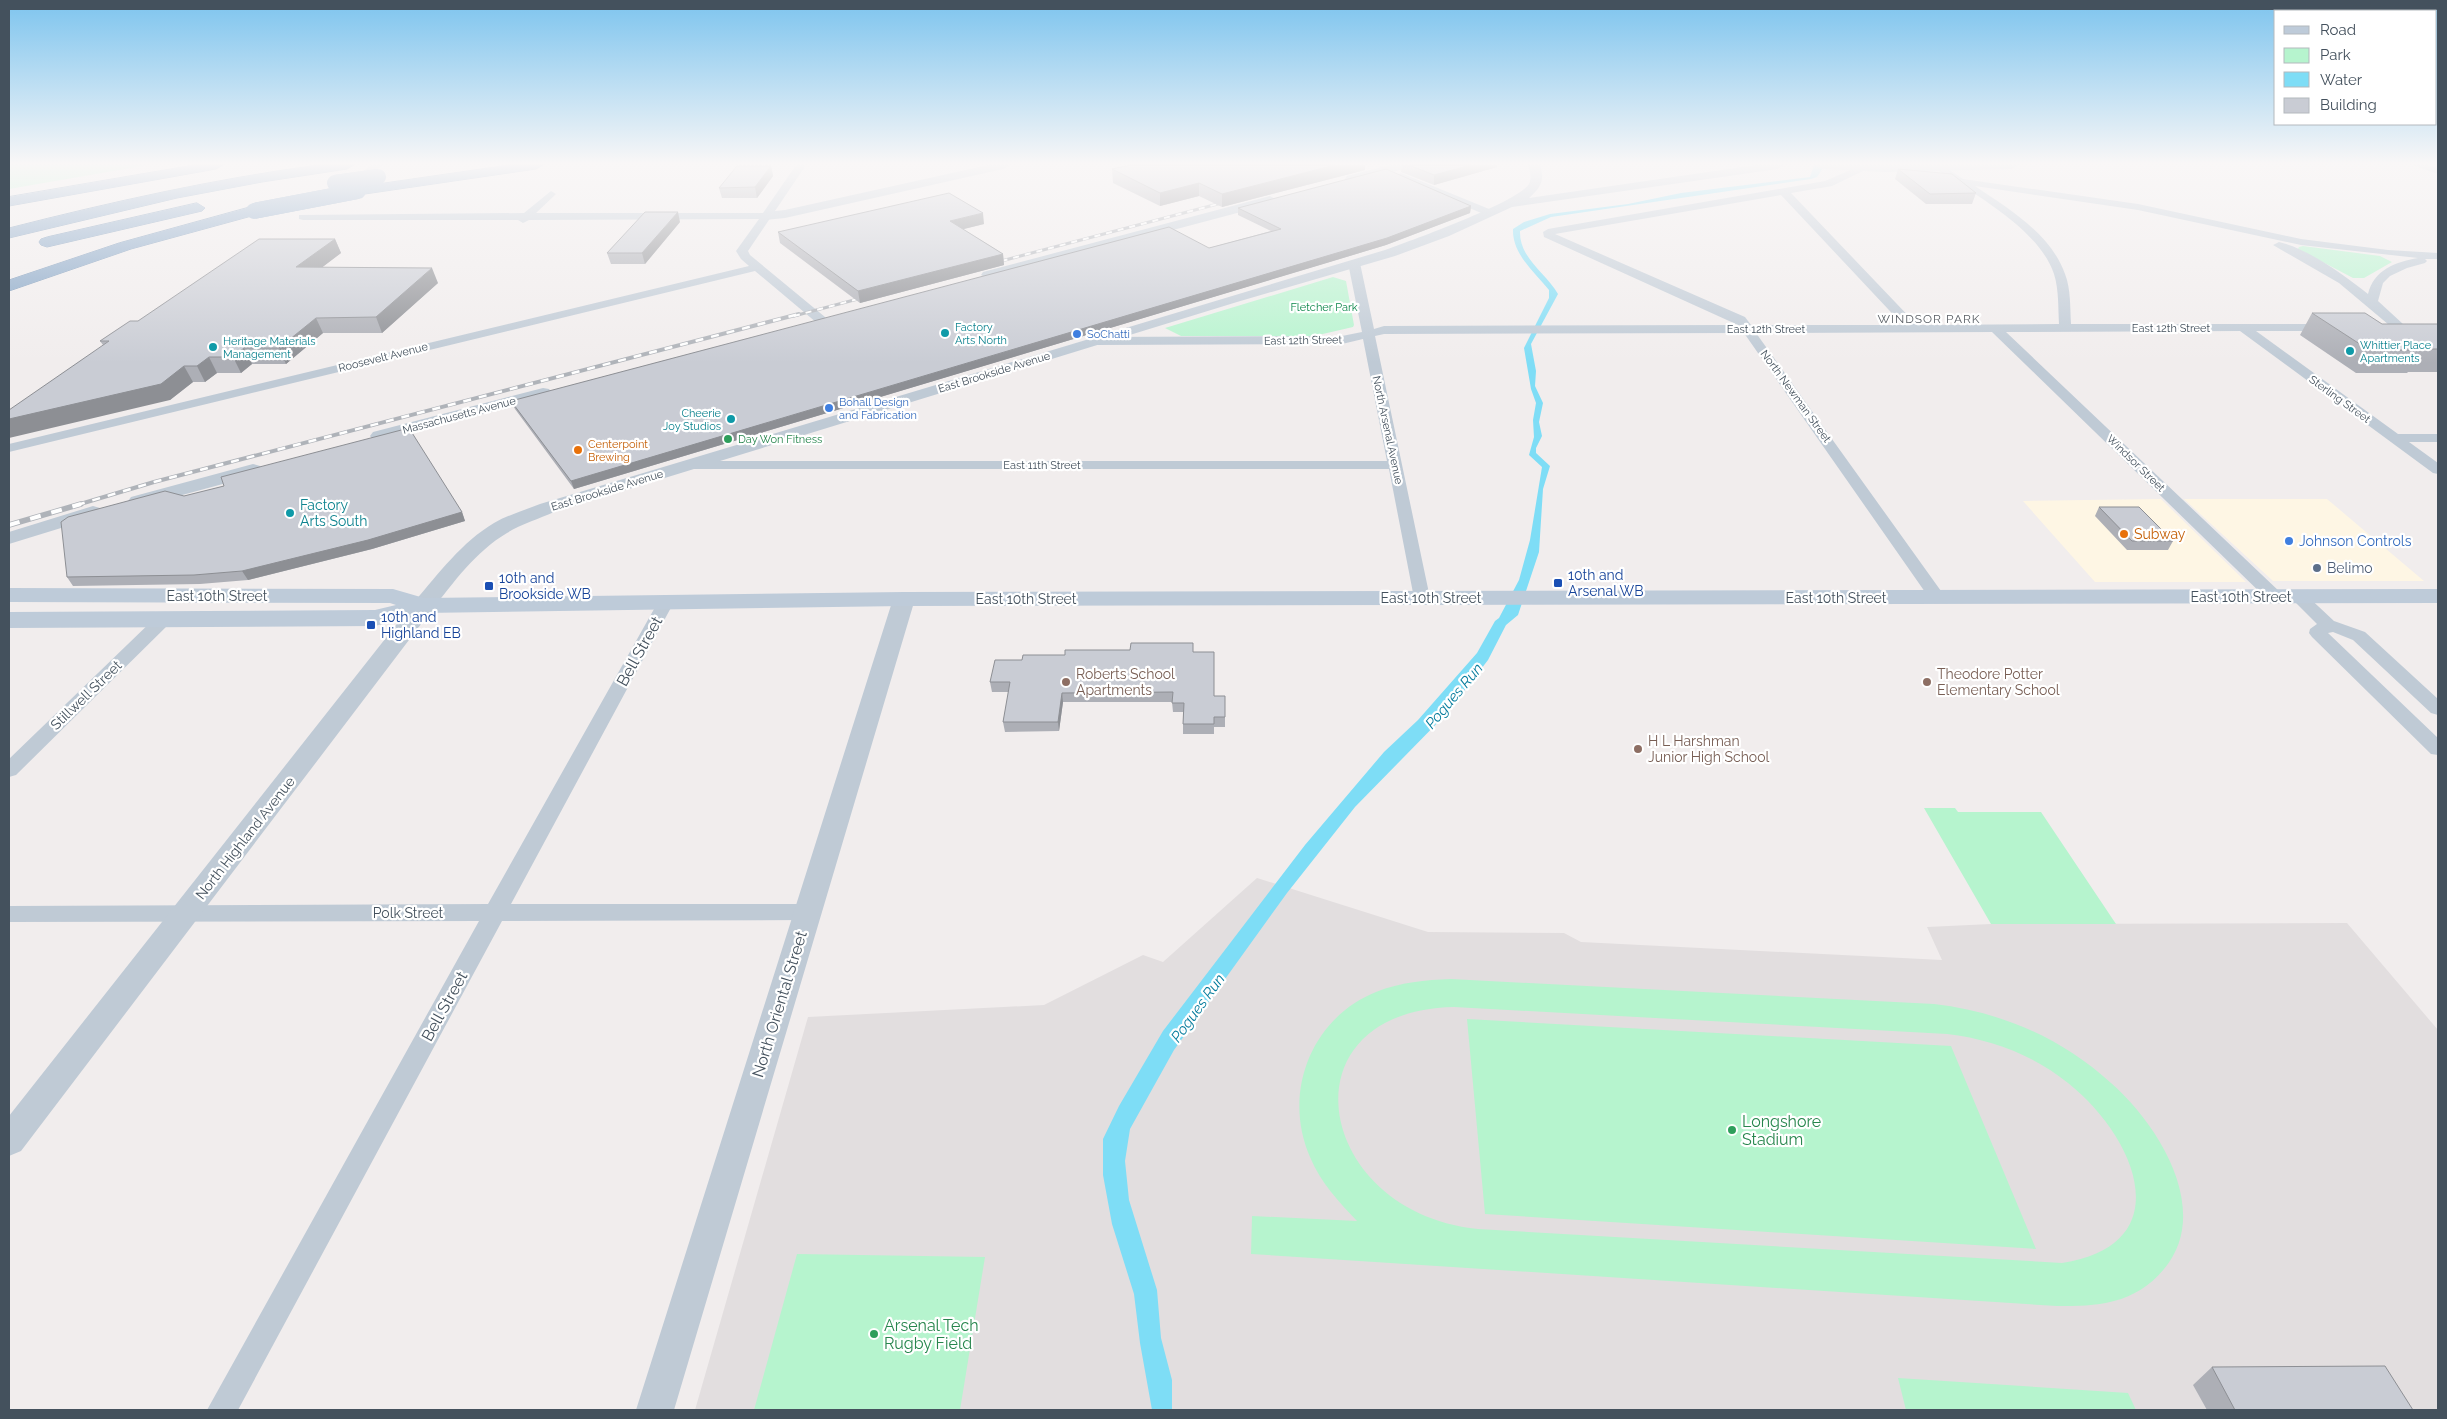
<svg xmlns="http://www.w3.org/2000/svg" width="2447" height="1419" viewBox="0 0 2447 1419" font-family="Raleway,sans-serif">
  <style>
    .commercial { fill: #fef6e4 }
    .education { fill: #e2dedf }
    .green { fill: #b6f4ce; fill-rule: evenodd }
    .water { fill: #7eddf6 }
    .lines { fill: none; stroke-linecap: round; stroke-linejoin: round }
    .motorway-casing { stroke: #6b8bae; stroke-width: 1 }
    .minor { fill: #bfcad5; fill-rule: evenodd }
    .tertiary { fill: #bfcad5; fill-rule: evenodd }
    .secondary { fill: #becbd9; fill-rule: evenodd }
    .motorway { fill: #7fa0c3; fill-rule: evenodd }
    .rail-far2-casing { stroke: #afb3b9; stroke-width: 3 }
    .rail-far1-casing { stroke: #afb3b9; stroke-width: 4 }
    .rail-casing { stroke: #afb3b9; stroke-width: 5.5 }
    .rail-far2 { stroke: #fff; stroke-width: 2; stroke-dasharray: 6; stroke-linecap: butt }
    .rail-far1 { stroke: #fff; stroke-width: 2.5; stroke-dasharray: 8; stroke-linecap: butt }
    .rail { stroke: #fff; stroke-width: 4; stroke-dasharray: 11; stroke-linecap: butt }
    .motorway-bridge-casing { stroke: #6b8bae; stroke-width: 16; stroke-linecap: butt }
    .motorway-bridge { stroke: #7fa0c3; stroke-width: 16 }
    .wall { fill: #adafb6 }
    .shaded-wall { fill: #8d8f94 }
    .building { fill: #c9ccd4; stroke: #8d8f94 }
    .culture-dot { fill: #0f9aa8; stroke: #fff; stroke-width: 2 }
    .shop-dot { fill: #3f7fe0; stroke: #fff; stroke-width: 2 }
    .leisure-dot { fill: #2e9e5b; stroke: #fff; stroke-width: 2 }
    .food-dot { fill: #e8710a; stroke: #fff; stroke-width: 2 }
    .service-dot { fill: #5c6f8a; stroke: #fff; stroke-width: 2 }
    .transit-dot { fill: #1a4fb4; stroke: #fff; stroke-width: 2 }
    .education-dot { fill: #8d6e63; stroke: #fff; stroke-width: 2 }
    .labels { text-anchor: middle; stroke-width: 4.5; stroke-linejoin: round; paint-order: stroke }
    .far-park-label { font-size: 11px; fill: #0c874a; stroke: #fff }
    .far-culture-label { font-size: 11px; fill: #0d838f; stroke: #fff; text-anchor: start }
    .far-street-label { font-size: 11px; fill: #44515d; stroke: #fff }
    .far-shop-label { font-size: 11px; fill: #366cbe; stroke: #fff; text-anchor: start }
    .far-leisure-label { font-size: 11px; fill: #27864d; stroke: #fff; text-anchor: start }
    .far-food-label { font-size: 11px; fill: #c56008; stroke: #fff; text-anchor: start }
    .far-neighbourhood-label { font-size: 12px; letter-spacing: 1px; fill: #595e64; stroke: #fff }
    .culture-label { font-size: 14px; fill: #0d838f; stroke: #fff; text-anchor: start }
    .food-label { font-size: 14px; fill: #c56008; stroke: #fff; text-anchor: start }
    .shop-label { font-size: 14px; fill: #366cbe; stroke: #fff; text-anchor: start }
    .service-label { font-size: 14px; fill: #4e5e75; stroke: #fff; text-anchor: start }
    .transit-label { font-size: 14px; fill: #164399; stroke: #fff; text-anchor: start }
    .street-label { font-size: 14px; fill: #44515d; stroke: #fff }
    .education-label { font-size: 14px; fill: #785e54; stroke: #fff; text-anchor: start }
    .water-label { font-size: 15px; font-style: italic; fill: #037b9c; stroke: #fff }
    .near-street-label { font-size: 16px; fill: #44515d; stroke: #fff }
    .near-leisure-label { font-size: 16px; fill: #27864d; stroke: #fff; text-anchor: start }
  </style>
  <rect width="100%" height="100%" fill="#f1eded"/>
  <!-- commercial -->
  <path class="commercial" d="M2161 499 2246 582H2095L2023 501Z
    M2184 499H2327L2424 581H2273Z"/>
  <!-- education -->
  <path class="education" d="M1257 878 1428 932 1564 933 1581 942 1942 960 1927 927 1991 924 2347 923 2438 1030V1410H695L808 1017 1044 1005 1143 955 1163 962Z"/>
  <!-- green -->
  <path class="green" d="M9 165H148L9 189Z
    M2303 246 2380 256 2392 262 2364 278H2353L2298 249 2299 247Z
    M1333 277 1346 281 1354 325 1353 327 1314 336H1181L1165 328Z
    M1924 808H1955L1958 812H2041L2116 924H1991Z
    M1451 979 1934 1004C2002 1012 2061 1038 2111 1083 2158 1124 2213 1211 2164 1269 2151 1285 2134 1296 2114 1301 2095 1306 2077 1306 2057 1306L1251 1254 1252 1216 1357 1221C1338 1201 1321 1183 1310 1157 1282 1093 1311 1018 1376 992 1401 982 1425 980 1451 979ZM1454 1007 1947 1034C1991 1039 2033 1055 2068 1083 2135 1136 2182 1244 2062 1263L1478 1229C1315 1213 1279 1011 1454 1007Z
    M1467 1019 1951 1046 2036 1249 1485 1214Z
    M797 1254 985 1257 960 1410H754Z
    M1898 1378 2128 1393 2136 1410H1906Z"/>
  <!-- water -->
  <path class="water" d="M1814 165H1825L1817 177 1811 179 1551 217 1520 231C1519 258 1546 273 1558 294L1531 344 1536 371 1535 386 1543 403 1539 422 1542 436 1536 448V453L1550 466 1543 489 1539 552 1518 615 1506 625 1488 660 1448 712 1355 807 1287 893 1174 1050 1130 1129 1125 1161 1129 1200 1157 1290 1161 1338 1172 1380V1410H1152L1140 1343 1134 1294 1112 1224 1103 1175V1139L1119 1106 1163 1031 1305 845 1384 752 1418 720 1477 653 1495 621 1499 618 1519 580 1530 540 1542 467 1529 455 1534 437 1533 420 1536 403 1531 389 1524 348 1549 298V290C1535 273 1512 254 1513 229L1524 222 1550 214 1628 204 1681 193 1810 177Z"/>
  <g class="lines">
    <defs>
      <path id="motorway" d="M194 165H223L216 169 9 206V197Z
        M318 165H354L347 169 262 182 177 198 9 238V228C111 202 214 179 318 165Z
        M509 165H543L536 169 358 195 351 191 358 187Z
        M197 203 205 208 202 211 47 247 41 245 39 242 41 239 47 237Z
        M254 206 262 211 259 214 131 249 9 291V280L119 243Z"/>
    </defs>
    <!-- motorway casing -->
    <use href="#motorway" class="motorway-casing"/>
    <!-- minor -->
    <path class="minor" d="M372 165H383L353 187H345V183Z
      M796 165H806L748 251 750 255 825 317 827 320 825 323H817L755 271 9 452V444L749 266 741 259 736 251 759 219 529 220 523 223 518 220H303L299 219V215L524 213 551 191 556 194 536 213H763Z
      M1862 165 1865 166V170L1832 186 1791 193 1917 325 2059 324C2058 308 2059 290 2054 274 2039 229 1974 194 1936 169L1934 167 1937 165H1942L1963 179 2138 204 2301 239 2388 250 2438 253V259H2425L2427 261 2425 263 2407 268 2390 276 2383 283 2378 301 2403 324 2405 327 2403 330H2395L2339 283 2273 245 2279 242C2309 249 2344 275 2368 294 2374 270 2395 262 2418 258L2301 245 2138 210 1975 186C2009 209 2051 234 2065 274 2071 289 2070 308 2071 324H2332L2334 327 2332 330 2328 331H2256L2398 434H2438V442H2409L2438 463V474L2433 473 2240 331 2006 332 2281 593 2283 597 2281 601H2269L1992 332 1756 333 1946 598 1944 602H1932L1744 333 1384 334 1375 336 1430 598 1428 602H1416L1414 598 1389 469H688L681 465 688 461H1387L1363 339 1342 344 1096 345 1090 341 1096 337 1342 336 1362 332 1348 263 1354 260 1360 263 1374 329 1384 326 1738 325 1544 237 1543 232 1548 229 1825 181ZM1781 195 1903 325H1751L1745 317 1555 234Z
      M2412 165H2426L2438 168V174Z
      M1401 173 1494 211 1495 213 1490 216 1486 215 1398 178 1396 176Z
      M2297 591 2303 592 2334 621 2365 632 2438 699V715L2431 713 2353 640 2333 632 2328 633 2438 738V755L2431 754 2312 637 2309 633 2310 629 2317 624 2289 596 2291 592Z
      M666 597 672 598 674 602 511 904H807L815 906 818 912 815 918 807 920 502 921 238 1410H207L479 921 9 922V906L488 904 658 602 660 598Z
      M163 615 169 616 172 620 169 624 16 775 9 777V759L157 616Z"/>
    <!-- tertiary -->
    <path class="tertiary" d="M988 165H1009L1003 169 785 218 765 220 758 216 765 212 785 210Z
      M1390 165H1409L1407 168 1351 183 1345 179 1347 176Z
      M1528 165H1540C1545 181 1541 187 1529 198L1756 165H1784L1778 169 1512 207 1449 236 1395 256 1237 302 554 512C539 519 521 524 507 533 475 552 454 582 431 611L21 1151 9 1156V1116L415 601C439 573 462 542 494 523 508 515 525 510 540 504L1385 250C1410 241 1518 202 1529 184 1532 178 1530 171 1528 165Z
      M1270 196 1277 200 1275 203 988 279 981 275 983 272Z
      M543 388 549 389 552 393 549 397 379 441 373 440 370 436 373 432Z
      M253 464 260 466 262 470 260 474 138 507 131 505 128 501 131 497Z
      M93 506 100 508 103 512 100 516 9 544V532Z
      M904 593 912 594 915 599 674 1410H636L893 599 896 594Z"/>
    <!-- secondary -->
    <path class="secondary" d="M1815 165H2019L2012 169 1885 172 1822 169Z
      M9 588 393 589 424 598 904 592 2438 589V603L904 606 423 613 375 626 9 628V612L375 610 396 605 390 603 9 602Z"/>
    <!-- motorway -->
    <use href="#motorway" class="motorway"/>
    <defs>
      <path id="rail-far2" d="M990 264 1229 201
        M794 316 869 296"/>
      <path id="rail-far1" d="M77 505 154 482 799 314"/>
      <path id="rail" d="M9 525 81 504"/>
    </defs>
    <!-- rail-far2 casing -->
    <use href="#rail-far2" class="rail-far2-casing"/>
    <!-- rail-far1 casing -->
    <use href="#rail-far1" class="rail-far1-casing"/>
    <!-- rail casing -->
    <use href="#rail" class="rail-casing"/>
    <!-- rail-far2 -->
    <use href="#rail-far2" class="rail-far2"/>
    <!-- rail-far1 -->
    <use href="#rail-far1" class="rail-far1"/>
    <!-- rail -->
    <use href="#rail" class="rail"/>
    <defs>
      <path id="motorway-bridge" d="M335 183 378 177
        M254 211 358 191"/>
    </defs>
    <!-- motorway-bridge casing -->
    <use href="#motorway-bridge" class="motorway-bridge-casing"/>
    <!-- motorway-bridge -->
    <use href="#motorway-bridge" class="motorway-bridge"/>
  </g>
  <!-- wall -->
  <path class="wall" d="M1402 165H1497V167L1434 185 1401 172Z
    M771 166 773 176 757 198H722L719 188Z
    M1112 169 1365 170 1222 207 1199 196 1160 206 1113 183Z
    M1898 169 1976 193 1972 204H1926L1895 179Z
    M1471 206 1470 213 1386 245 574 489 515 409 511 401 1209 248 1271 231 1238 215V208Z
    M680 222 645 264H611L607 253Z
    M984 224 963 229 1003 254 1004 265 860 303 780 243 778 232Z
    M335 239 341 253 322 267 438 283 382 333H323L286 364H252L241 373H217L205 382H193L170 400 103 345 100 341Z
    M2312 313 2382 324 2438 325V372H2408L2407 373H2356L2300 335Z
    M184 496 462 512 465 521 372 549 248 580 200 584 73 586 67 577Z
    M2099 507 2173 541 2168 550H2127L2095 516Z
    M1193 652 1214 696H1225V727H1214V734H1183V712H1173L1172 702H1063L1059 731 1005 732 1003 722 1009 692H992L990 682 1022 660 1065 655Z
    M2212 1367 2413 1410H2207L2193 1385Z"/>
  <!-- shaded-wall -->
  <path class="shaded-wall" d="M1335 165H1365V170L1222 207V194Z
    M1471 165H1497V167L1434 185V175Z
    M771 166 773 176 757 198 755 187Z
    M1199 183V196L1160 206V193Z
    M1471 206 1470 213 1386 245 1330 262 574 489 571 481Z
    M678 212 680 222 645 264 642 253Z
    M983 213 984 224 952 232 950 221Z
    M335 239 341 253 303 282 296 267Z
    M1003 254 1004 265 860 303 858 291Z
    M432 268 438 283 382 333 376 317Z
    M316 318 323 333 286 364 279 348Z
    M244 348 252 364 241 373 233 357Z
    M209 357 217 373 205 382 197 366Z
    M184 366 193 382 170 400 9 438V419Z
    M462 512 465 521 372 549 248 580 242 571Z
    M1062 693 1063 702 1059 731 1058 722Z"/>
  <!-- building -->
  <path class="building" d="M1131 165H1335L1222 194 1199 183 1160 193 1112 169Z
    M1409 165H1471L1434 175Z
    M737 166H771L755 187 719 188Z
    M1386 169 1471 206 1387 238 1330 255 571 481 511 401 1169 227 1209 248 1281 229 1238 208Z
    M1898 169 1952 174 1976 193 1930 194Z
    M949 193 983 213 950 221 1003 254 858 291 778 232Z
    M645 212H678L642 253H607Z
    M259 239H335L296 267 432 268 376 317 316 318 279 348H244L233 357H209L197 366H184L161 384 9 419V410L109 341H100L130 321H138Z
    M2312 313H2365L2382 324H2437L2438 325V349H2420L2421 350H2369Z
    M409 428 462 512 368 540 242 571 194 575 67 577 61 522 68 517 165 491 184 496 224 486 221 477Z
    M2099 507H2139L2173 541H2132Z
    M1131 643H1193V652H1214V696H1225V717H1214V724H1183L1184 703H1172L1173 692 1062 693 1058 722H1003L1010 682H990L995 660H1022L1023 655H1065V650H1130Z
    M2385 1366 2413 1410H2235L2212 1367Z"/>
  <!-- sky -->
  <linearGradient id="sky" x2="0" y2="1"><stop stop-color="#7dc4ee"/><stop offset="0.45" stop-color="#f9f7f7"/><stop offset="1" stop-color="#f9f7f7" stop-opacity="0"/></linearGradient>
  <rect width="2447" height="363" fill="url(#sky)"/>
  <!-- markers -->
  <g class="culture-dot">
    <circle cx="945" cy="333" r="5"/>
    <circle cx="213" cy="347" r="5"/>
    <circle cx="2350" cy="351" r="5"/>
    <circle cx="731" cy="419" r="5"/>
    <circle cx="290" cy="513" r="5"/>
  </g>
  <g class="shop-dot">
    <circle cx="1077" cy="334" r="5"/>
    <circle cx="829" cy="408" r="5"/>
    <circle cx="2289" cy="541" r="5"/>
  </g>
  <g class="leisure-dot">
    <circle cx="728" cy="439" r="5"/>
    <circle cx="1732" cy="1130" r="5"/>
    <circle cx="874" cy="1334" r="5"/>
  </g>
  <g class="food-dot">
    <circle cx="578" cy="450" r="5"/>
    <circle cx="2124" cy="534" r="5"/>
  </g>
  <circle class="service-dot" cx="2317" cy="568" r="5"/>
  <g class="transit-dot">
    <rect x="1553" y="578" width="10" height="10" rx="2.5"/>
    <rect x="484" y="581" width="10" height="10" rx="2.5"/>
    <rect x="366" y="620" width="10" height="10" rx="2.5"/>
  </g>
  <g class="education-dot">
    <circle cx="1066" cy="682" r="5"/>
    <circle cx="1927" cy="682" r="5"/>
    <circle cx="1638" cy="749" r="5"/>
  </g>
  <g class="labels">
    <!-- far-park labels -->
    <g class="far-park-label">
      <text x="1324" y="311">Fletcher Park</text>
    </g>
    <!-- far-culture labels -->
    <g class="far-culture-label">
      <text x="955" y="331">Factory<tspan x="955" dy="13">Arts North</tspan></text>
      <text x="223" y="345">Heritage Materials<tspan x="223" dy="13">Management</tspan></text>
      <text x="2360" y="349">Whittier Place<tspan x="2360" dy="13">Apartments</tspan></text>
      <text x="721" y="417" text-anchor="end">Cheerie<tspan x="721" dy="13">Joy Studios</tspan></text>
    </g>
    <!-- far-street labels -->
    <g class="far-street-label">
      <text x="2171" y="332">East 12th Street</text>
      <text x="1766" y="333">East 12th Street</text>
      <text transform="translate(1303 340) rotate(-1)" y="4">East 12th Street</text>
      <text transform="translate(383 357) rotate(-14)" y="4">Roosevelt Avenue</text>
      <text transform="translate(994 372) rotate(-17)" y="4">East Brookside Avenue</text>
      <text transform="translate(1796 396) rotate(54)" y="4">North Newman Street</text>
      <text transform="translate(2340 399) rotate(36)" y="4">Sterling Street</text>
      <text transform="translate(459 415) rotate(-15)" y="4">Massachusetts Avenue</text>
      <text transform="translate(1388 430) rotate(78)" y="4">North Arsenal Avenue</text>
      <text transform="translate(2136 463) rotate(44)" y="4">Windsor Street</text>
      <text x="1042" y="469">East 11th Street</text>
      <text transform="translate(607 490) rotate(-17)" y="4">East Brookside Avenue</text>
    </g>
    <!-- far-shop labels -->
    <g class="far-shop-label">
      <text x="1087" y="338">SoChatti</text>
      <text x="839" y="406">Bohall Design<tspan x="839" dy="13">and Fabrication</tspan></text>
    </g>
    <!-- far-leisure labels -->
    <g class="far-leisure-label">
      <text x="738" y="443">Day Won Fitness</text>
    </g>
    <!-- far-food labels -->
    <g class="far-food-label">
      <text x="588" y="448">Centerpoint<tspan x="588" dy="13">Brewing</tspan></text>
    </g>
    <!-- far-neighbourhood labels -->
    <g class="far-neighbourhood-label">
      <text x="1929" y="323">WINDSOR PARK</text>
    </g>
    <!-- culture labels -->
    <g class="culture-label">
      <text x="300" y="510">Factory<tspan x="300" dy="16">Arts South</tspan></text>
    </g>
    <!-- food labels -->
    <g class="food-label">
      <text x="2134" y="539">Subway</text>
    </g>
    <!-- shop labels -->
    <g class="shop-label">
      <text x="2299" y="546">Johnson Controls</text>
    </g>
    <!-- service labels -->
    <g class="service-label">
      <text x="2327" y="573">Belimo</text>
    </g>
    <!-- transit labels -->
    <g class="transit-label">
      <text x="1568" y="580">10th and<tspan x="1568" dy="16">Arsenal WB</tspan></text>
      <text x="499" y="583">10th and<tspan x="499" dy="16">Brookside WB</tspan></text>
      <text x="381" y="622">10th and<tspan x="381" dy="16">Highland EB</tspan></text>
    </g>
    <!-- street labels -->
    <g class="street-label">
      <text x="217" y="601">East 10th Street</text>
      <text x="2241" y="602">East 10th Street</text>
      <text x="1431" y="603">East 10th Street</text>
      <text x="1836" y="603">East 10th Street</text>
      <text x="1026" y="604">East 10th Street</text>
      <text transform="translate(86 695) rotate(-44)" y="5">Stillwell Street</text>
      <text transform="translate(245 838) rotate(-52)" y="5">North Highland Avenue</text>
      <text x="408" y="918">Polk Street</text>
    </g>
    <!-- education labels -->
    <g class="education-label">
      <text x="1076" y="679">Roberts School<tspan x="1076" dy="16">Apartments</tspan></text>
      <text x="1937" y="679">Theodore Potter<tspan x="1937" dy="16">Elementary School</tspan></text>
      <text x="1648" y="746">H L Harshman<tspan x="1648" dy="16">Junior High School</tspan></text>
    </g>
    <!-- water labels -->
    <g class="water-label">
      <text transform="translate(1454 696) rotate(-50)" y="5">Pogues Run</text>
      <text transform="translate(1198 1008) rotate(-54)" y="5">Pogues Run</text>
    </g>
    <!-- near-street labels -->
    <g class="near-street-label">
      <text transform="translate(639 651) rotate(-61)" y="6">Bell Street</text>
      <text transform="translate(779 1004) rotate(-73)" y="6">North Oriental Street</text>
      <text transform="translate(444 1006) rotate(-61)" y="6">Bell Street</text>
    </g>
    <!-- near-leisure labels -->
    <g class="near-leisure-label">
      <text x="1742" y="1127">Longshore<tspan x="1742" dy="18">Stadium</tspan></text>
      <text x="884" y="1331">Arsenal Tech<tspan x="884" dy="18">Rugby Field</tspan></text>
    </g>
  </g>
  <!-- border -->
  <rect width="2447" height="1419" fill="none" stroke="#44515d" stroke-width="20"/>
  <!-- legend -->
  <rect x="2274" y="10" width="162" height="115" fill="#ffffff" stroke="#b4b9be"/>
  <rect x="2284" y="26" width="25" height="8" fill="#becbd9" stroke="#b4b9be"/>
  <text x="2320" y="35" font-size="15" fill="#44515d">Road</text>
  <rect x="2284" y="48" width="25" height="15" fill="#b6f4ce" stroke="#b4b9be"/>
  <text x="2320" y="60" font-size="15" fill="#44515d">Park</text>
  <rect x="2284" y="72" width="25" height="15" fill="#7eddf6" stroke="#b4b9be"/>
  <text x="2320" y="85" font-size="15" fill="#44515d">Water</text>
  <rect x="2284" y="98" width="25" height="15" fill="#c9ccd4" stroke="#b4b9be"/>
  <text x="2320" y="110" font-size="15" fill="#44515d">Building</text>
</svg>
